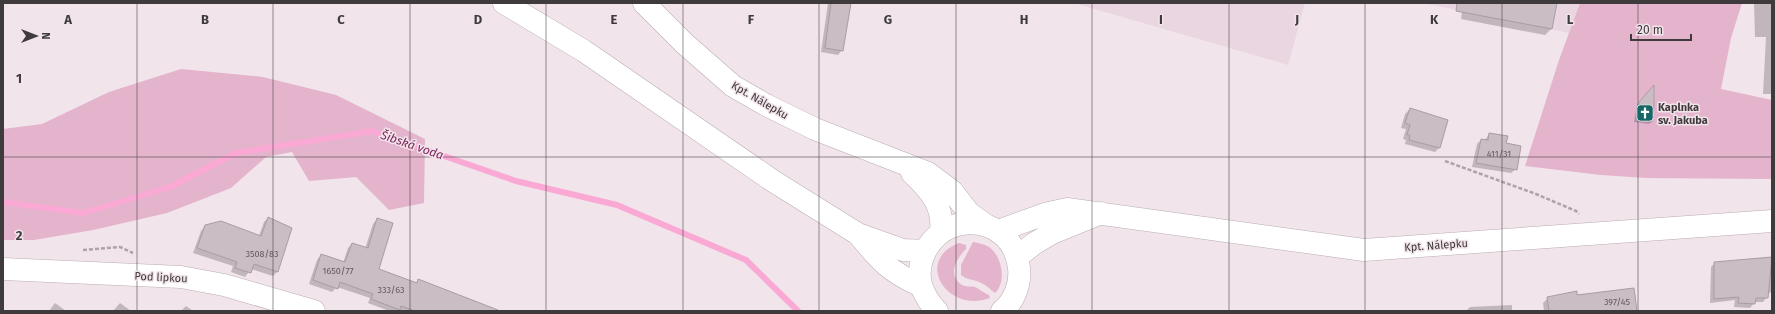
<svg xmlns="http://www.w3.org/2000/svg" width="1775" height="314" viewBox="0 0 1775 314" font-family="'Fira Sans',sans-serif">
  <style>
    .built { fill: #ead6e0 }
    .green { fill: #e4b3cc }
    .shadow { fill: #0003 }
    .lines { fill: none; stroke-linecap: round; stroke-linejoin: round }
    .stream { stroke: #faa9d4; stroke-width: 6 }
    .building { fill: #cabdc3; stroke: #a99da3 }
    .minor-casing { stroke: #b9adb3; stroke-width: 23 }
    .tertiary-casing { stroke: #b9adb3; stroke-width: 23 }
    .secondary-casing { stroke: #b9adb3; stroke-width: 23 }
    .primary-casing { stroke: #b9adb3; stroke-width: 23 }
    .path { stroke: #aea4a8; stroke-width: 2.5; stroke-dasharray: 4 2; stroke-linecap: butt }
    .minor { stroke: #fff; stroke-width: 22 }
    .tertiary { stroke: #fff; stroke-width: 22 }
    .secondary { stroke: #fff; stroke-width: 22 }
    .primary { stroke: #fff; stroke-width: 22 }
    .grid { fill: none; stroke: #3f3a3c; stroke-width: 1; stroke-opacity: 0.55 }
    .labels { text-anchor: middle; stroke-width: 3; stroke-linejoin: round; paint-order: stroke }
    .number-label { font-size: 9px; fill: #625b5e }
    .street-label { font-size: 11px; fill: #3f3a3c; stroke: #f1e4ea }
    .poi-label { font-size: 11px; font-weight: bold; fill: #3f3a3c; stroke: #f1e4ea; text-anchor: start }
    .water-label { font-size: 12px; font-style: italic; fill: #7f245c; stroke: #f1e4ea }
    .grid-label { font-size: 13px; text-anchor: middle; font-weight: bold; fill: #3f3a3c; stroke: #f1e4ea; stroke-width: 3; stroke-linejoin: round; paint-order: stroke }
  </style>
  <rect width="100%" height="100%" fill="#f1e4ea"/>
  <!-- built -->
  <path class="built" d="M1074 3H1305L1288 65Z
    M1423 3H1580L1569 33Z"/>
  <!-- green -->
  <path class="green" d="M1580 3H1742L1731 38 1721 89 1772 100V179L1646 178 1601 175 1525 166 1559 60Z
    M181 69 263 77 336 95 425 139 424 203 389 210 356 177 309 181 292 152 266 157 231 188 167 213 93 230 34 240H3V129L42 124 109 92Z
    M973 242C978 243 984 244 989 247 1002 256 1007 282 995 293 990 289 985 284 979 282 972 279 967 280 961 275V265Z
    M959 243 966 245V249C956 259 947 275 962 285 966 287 970 286 975 287 979 289 984 293 989 295L990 298C948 314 913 261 959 243Z"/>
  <!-- shadow -->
  <path class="shadow" d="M828 3H850L842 50 838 55 821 52Z
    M1463 3H1556L1551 29 1545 35 1461 19Z
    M1750 3H1772V94H1763L1766 37H1755L1754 4Z
    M1653 88 1651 122 1649 124 1634 122 1637 105Z
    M1410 109 1446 121 1439 148 1435 152 1405 144 1406 140 1403 139 1406 129 1401 128 1405 114Z
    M1489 134 1505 144 1516 169 1511 173 1472 167 1477 144 1481 140H1485Z
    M268 218 291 228 277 272 273 276 251 269 245 277 231 272 233 266 193 253 201 231 205 226 259 236 264 222Z
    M377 219 378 269 416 283 419 281 494 311H389L368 303 370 298 337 287 332 292 309 284 317 260 321 255 343 263 348 248 352 244 365 249 373 224Z
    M1772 258V293L1768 292 1767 297 1763 302H1755L1750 308 1734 307 1735 300 1710 303 1711 267 1715 263Z
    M1576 296 1632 311H1544L1543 303 1548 298Z
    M55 303 66 311H49Z
    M120 303 131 311H113Z
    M1512 305V311H1466L1470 307Z
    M186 306 193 311H181Z"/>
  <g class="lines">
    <!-- stream -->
    <path class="stream" d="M3 202 83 213 170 187 236 153 372 131 516 181 617 205 746 260 798 311"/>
  </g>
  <!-- building -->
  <path class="building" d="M831 3H851L843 51 825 48Z
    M1457 3H1557L1552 29 1456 11Z
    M1654 85V105L1652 122 1636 120 1639 102Z
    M1410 108 1448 120 1440 148 1409 140 1410 135H1407L1410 125 1405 123Z
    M1489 133 1508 136 1506 143 1521 146 1517 170 1476 163 1481 139 1488 140Z
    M268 217 292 228 278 272 254 264 251 273 235 268 237 262 197 248 205 225 221 221 261 236Z
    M377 218 393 223 379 269 417 283 418 279 498 310 497 311H415L401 306 400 310 371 299 373 294 340 282 338 289 313 280 321 254 345 262 352 243 368 248Z
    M1772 257 1768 298H1756L1755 304 1738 303 1739 297 1714 299V262Z
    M1634 288 1637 311H1549L1547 297 1577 291V295Z"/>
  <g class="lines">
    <defs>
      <path id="minor" d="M3 269 181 277 224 285 314 311"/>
      <path id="tertiary" d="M998 231 1045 214 1067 209 1364 250 1772 221
        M1017 257 1035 243 1052 233 1101 213"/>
      <path id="secondary" d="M644 3 685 44 733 86 766 105 815 129 928 173 952 191 969 213 987 226
        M912 173C930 190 944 206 941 232"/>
      <path id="primary" d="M504 3 584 51 773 181 858 234 903 250 925 251
        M859 235C880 261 890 272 921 286
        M937 311C927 301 918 285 920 270 927 209 1012 207 1019 268 1021 283 1014 302 1002 311"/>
    </defs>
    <!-- minor casing -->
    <use href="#minor" class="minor-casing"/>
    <!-- tertiary casing -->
    <use href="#tertiary" class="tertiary-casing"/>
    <!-- secondary casing -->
    <use href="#secondary" class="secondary-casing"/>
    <!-- primary casing -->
    <use href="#primary" class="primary-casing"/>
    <!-- path -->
    <path class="path" d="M1445 161 1536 194 1576 211 1579 214
      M83 250 120 247 133 253"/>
    <!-- minor -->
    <use href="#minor" class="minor"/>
    <!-- tertiary -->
    <use href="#tertiary" class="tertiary"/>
    <!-- secondary -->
    <use href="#secondary" class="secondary"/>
    <!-- primary -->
    <use href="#primary" class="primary"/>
  </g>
  <!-- grid -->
  <path class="grid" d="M137 3V311M273 3V311M410 3V311M546 3V311M683 3V311M819 3V311M956 3V311M1092 3V311M1229 3V311M1365 3V311M1502 3V311M1638 3V311M3 157H1772"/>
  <!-- icons -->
  <defs>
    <symbol id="church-square" viewBox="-11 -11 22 22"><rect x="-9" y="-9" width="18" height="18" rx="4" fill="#186768" stroke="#f1e4ea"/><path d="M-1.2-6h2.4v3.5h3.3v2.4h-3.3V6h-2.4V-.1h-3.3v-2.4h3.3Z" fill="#fff"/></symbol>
  </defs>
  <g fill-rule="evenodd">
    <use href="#church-square" x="1635" y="103" width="20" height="20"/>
  </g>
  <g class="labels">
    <!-- number labels -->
    <g class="number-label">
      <text x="1499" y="157">411/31</text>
      <text x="262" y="257">3508/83</text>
      <text x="338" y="274">1650/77</text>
      <text x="391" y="293">333/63</text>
      <text x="1617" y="305">397/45</text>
    </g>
    <!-- street labels -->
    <g class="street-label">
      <text transform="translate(760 100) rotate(30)" y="4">Kpt. Nálepku</text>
      <text transform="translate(1436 245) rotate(-4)" y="4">Kpt. Nálepku</text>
      <text transform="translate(161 277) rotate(3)" y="4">Pod lipkou</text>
    </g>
    <!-- poi labels -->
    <g class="poi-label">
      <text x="1658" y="111">Kaplnka<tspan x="1658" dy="13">sv. Jakuba</tspan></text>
    </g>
    <!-- water labels -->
    <g class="water-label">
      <text transform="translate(412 145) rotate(19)" y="4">Šibská voda</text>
    </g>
  </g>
  <g class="grid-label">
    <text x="68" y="24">A</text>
    <text x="205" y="24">B</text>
    <text x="341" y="24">C</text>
    <text x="478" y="24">D</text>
    <text x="614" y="24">E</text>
    <text x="751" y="24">F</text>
    <text x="888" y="24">G</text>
    <text x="1024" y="24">H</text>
    <text x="1161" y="24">I</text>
    <text x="1297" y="24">J</text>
    <text x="1434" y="24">K</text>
    <text x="1570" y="24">L</text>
    <text x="19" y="83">1</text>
    <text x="19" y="240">2</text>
  </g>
  <!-- border -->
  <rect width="1775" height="314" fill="none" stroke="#3f3a3c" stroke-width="8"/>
  <!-- north arrow -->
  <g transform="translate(36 36) rotate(90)" stroke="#f1e4ea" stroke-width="3" paint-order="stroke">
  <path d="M0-3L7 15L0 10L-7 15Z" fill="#3f3a3c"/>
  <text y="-6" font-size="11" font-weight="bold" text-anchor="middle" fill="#3f3a3c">N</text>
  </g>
  <!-- scale -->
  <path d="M1631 34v6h60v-6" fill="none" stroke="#3f3a3c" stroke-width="2"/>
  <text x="1637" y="34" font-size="12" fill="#3f3a3c" stroke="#f1e4ea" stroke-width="3" paint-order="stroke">20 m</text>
</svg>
